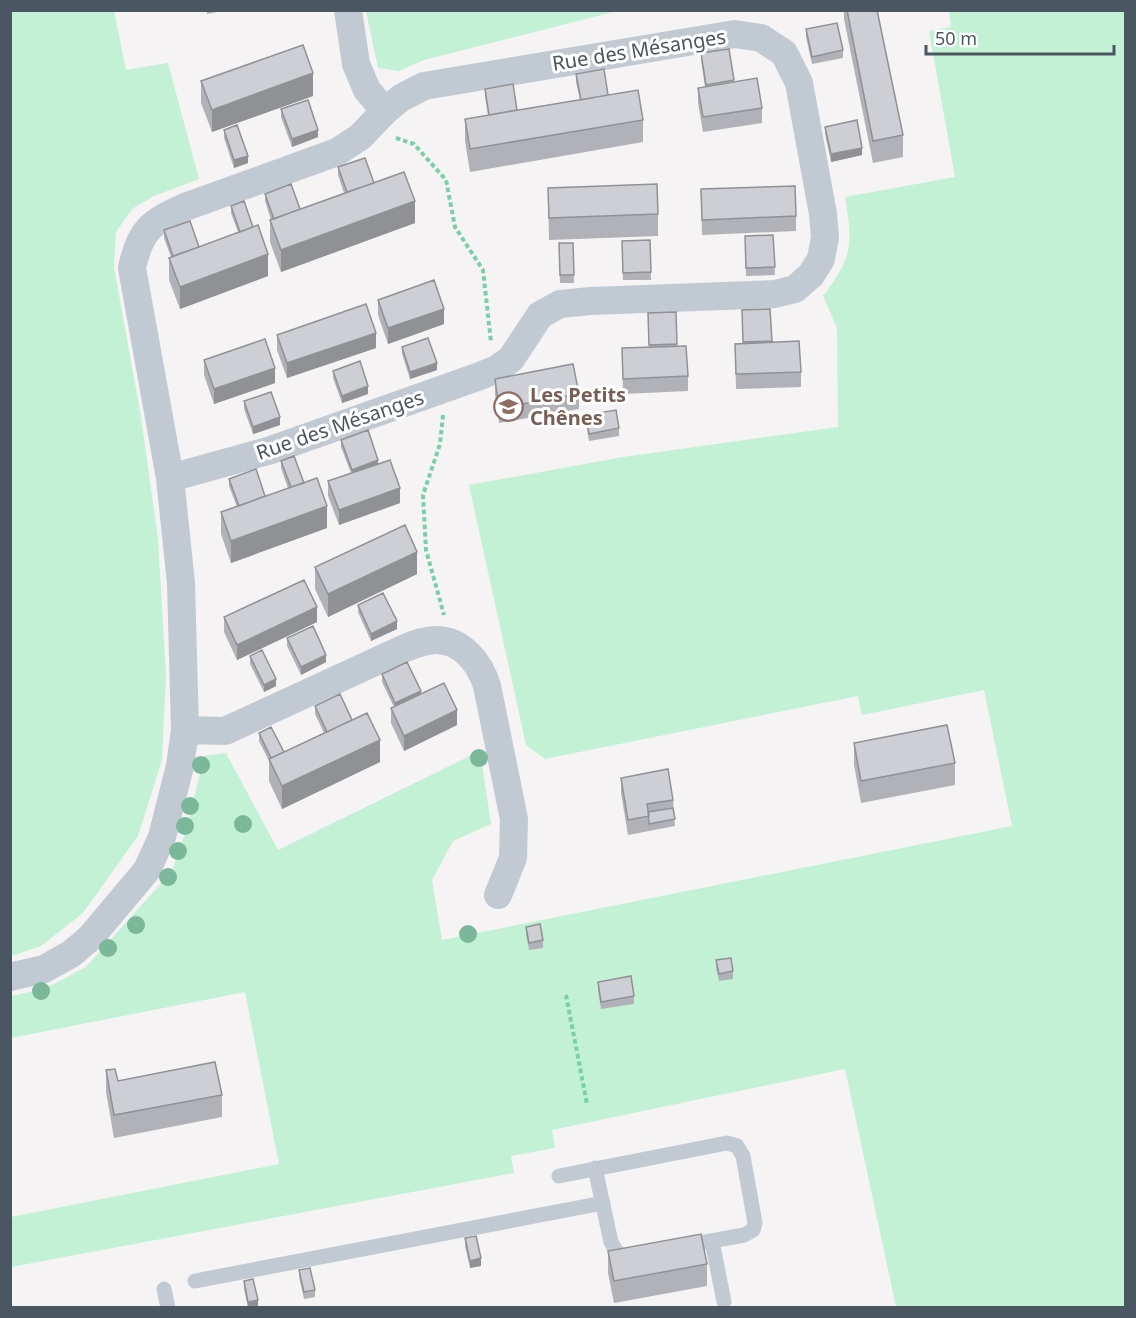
<svg xmlns="http://www.w3.org/2000/svg" width="1136" height="1318" viewBox="0 0 1136 1318" font-family="'Noto Sans',sans-serif">
  <style>
    .green { fill: #c3f1d5 }
    .lines { fill: none; stroke-linecap: round; stroke-linejoin: round }
    .path { stroke: #7ad0a6; stroke-width: 4; stroke-dasharray: 4.5 3; stroke-linecap: butt }
    .lane { stroke: #c1cad2; stroke-width: 15 }
    .street { stroke: #c1cad2; stroke-width: 28 }
    .tree { fill: #7bb799 }
    .wall { fill: #b0b2b7 }
    .shaded-wall { fill: #909195 }
    .building { fill: #cdcfd5; stroke: #909195; stroke-width: 1.5 }
    .labels { text-anchor: middle; stroke-width: 6; stroke-linejoin: round; paint-order: stroke }
    .street-label { font-size: 20px; fill: #4a5661; stroke: #fff }
    .education-label { font-size: 20px; font-weight: bold; fill: #785e54; stroke: #fff; text-anchor: start }
  </style>
  <rect width="100%" height="100%" fill="#f5f3f3"/>
  <!-- green -->
  <path class="green" d="M10 11H114L126 70 168 63 199 179 154 196 132 209 116 232 114 267 141 417 158 539 166 675 162 760 138 836 83 913 41 946 11 956Z
    M366 11V10L617 11 424 60 399 71 378 68Z
    M949 11H1125V1307H896L845 1069 552 1130 555 1148 511 1156 514 1173 11 1267V1217L279 1164 245 992 11 1038V996L44 989 86 967 172 871 188 824 204 756 226 753 278 850 480 751 491 824 453 841 432 880 442 940 1012 826 984 690 862 715 858 696 545 759 526 745 469 485 623 457 838 427 837 328 823 296C853 257 853 244 845 197L955 177 929 31 951 27Z"/>
  <g class="lines">
    <!-- path -->
    <path class="path" d="M396 138 414 144 446 180 455 227 483 270 491 342
      M443 415 440 444 423 495 426 550 444 615
      M566 995 587 1104"/>
    <!-- lane -->
    <path class="lane" d="M595 1168 611 1242 616 1251 623 1257 631 1256
      M559 1176 727 1143 737 1146 743 1156 755 1223 753 1230 744 1235 684 1246
      M712 1241 724 1302
      M195 1281 603 1203
      M164 1289 168 1308"/>
    <!-- street -->
    <path class="street" d="M348 10 356 64 367 90 385 111
      M185 730 225 731 403 649C413 645 424 640 436 640 462 640 480 663 487 686L514 819 513 858 498 895
      M10 977 44 969 71 954 90 938 147 870 162 837 180 766 185 730 181 583 170 478 132 268C140 230 151 222 185 207L337 152 360 137 385 111 401 98 424 86 735 34 761 38 784 53 799 83 823 214 825 237 821 259 811 275 795 289 775 294 591 301 560 304 540 315 511 359 497 369 480 376 271 450 170 478"/>
  </g>
  <!-- trees -->
  <g class="tree">
    <circle cx="479" cy="758" r="9"/>
    <circle cx="201" cy="765" r="9"/>
    <circle cx="190" cy="806" r="9"/>
    <circle cx="243" cy="824" r="9"/>
    <circle cx="185" cy="826" r="9"/>
    <circle cx="178" cy="851" r="9"/>
    <circle cx="168" cy="877" r="9"/>
    <circle cx="136" cy="925" r="9"/>
    <circle cx="468" cy="934" r="9"/>
    <circle cx="108" cy="948" r="9"/>
    <circle cx="41" cy="991" r="9"/>
  </g>
  <!-- wall -->
  <path class="wall" d="M207 10H226L207 14Z
    M844 10H877L903 135V157L873 163 844 19Z
    M806 29 843 50V58L812 64 806 37Z
    M729 49 734 82 762 108V123L703 132 698 103V88L705 87 701 60V53Z
    M576 74 608 95 643 120V142L470 172 465 141V119L488 115 485 97V89L517 110 580 100 576 82Z
    M201 81 313 96 212 132 201 103Z
    M281 109 318 137 292 147 281 117Z
    M825 127 862 155 831 162 825 134Z
    M224 130 248 163 234 168 224 138Z
    M338 167 374 183 415 223 281 272 270 242V220H271L265 201V194L300 209 344 193 338 175Z
    M548 188 658 214V236L549 240Z
    M701 189 796 216V231L702 235Z
    M231 206 268 276 180 309 169 280V258L171 257 164 238V230L199 247 238 232 231 213Z
    M773 235 775 275 746 276 745 236Z
    M650 240 651 280H623L622 241Z
    M559 243H573L574 283H560Z
    M378 300 444 324 388 344 378 315Z
    M770 309 772 342 801 372V387L736 389 735 344 743 343 742 310Z
    M676 312 677 346 688 376V391L623 394 622 348 649 347 648 313Z
    M277 335 376 348 287 378 277 350Z
    M402 347 437 370 410 379 402 354Z
    M204 360 275 383 214 404 204 375Z
    M333 371 368 394 342 403 333 378Z
    M495 379 579 394V409L499 423 495 394Z
    M244 401 280 425 253 434 244 409Z
    M586 415 619 428V436L589 441 586 423Z
    M341 440 378 464 400 503 339 525 328 496V481L351 473 341 447Z
    M281 461 304 482 327 528 231 563 221 534V512L237 507 229 486V479L265 496 288 488 281 468Z
    M315 567 417 574 328 617 315 589Z
    M358 605 397 629 371 641 358 612Z
    M224 617 317 622 237 660 224 632Z
    M287 638 326 662 301 675 287 646Z
    M250 656 276 686 264 692 250 664Z
    M382 674 421 694 457 725 404 751 391 723V708L394 707 382 682Z
    M315 706 352 720 380 762 282 809 269 781V761L259 741V733L284 752 324 733 315 714Z
    M854 743 955 763V785L861 803 854 765Z
    M621 778 673 800 675 826 628 835 621 793Z
    M526 927 543 940V948L529 950 526 935Z
    M716 960 733 971V979L719 981 716 968Z
    M598 982 634 996V1004L601 1009 598 990Z
    M106 1070 118 1081 222 1095V1117L114 1138 106 1092Z
    M465 1238 481 1266 470 1268 465 1246Z
    M608 1251 707 1264V1286L614 1303 608 1273Z
    M299 1270 315 1290V1297L304 1299 299 1277Z
    M244 1281 258 1308H248L244 1289Z"/>
  <!-- shaded-wall -->
  <path class="shaded-wall" d="M313 73V96L212 132V110Z
    M318 130V137L292 147V139Z
    M862 148V155L831 162V154Z
    M248 156V163L234 168V160Z
    M415 201V223L281 272V250Z
    M268 254V276L180 309V287Z
    M444 309V324L388 344V328Z
    M376 333V348L287 378V363Z
    M437 363V370L410 379V372Z
    M275 368V383L214 404V389Z
    M368 386V394L342 403V396Z
    M280 417V425L253 434V427Z
    M378 460V468L352 477V470Z
    M400 488V503L339 525V510Z
    M327 506V528L231 563V541Z
    M417 552V574L328 617V594Z
    M317 607V622L237 660V645Z
    M397 621V629L371 641V634Z
    M326 655V662L301 675V667Z
    M276 679V686L264 692V685Z
    M421 691V699L395 710V703Z
    M457 710V725L404 751V736Z
    M380 740V762L282 809V786Z
    M481 1258V1266L470 1268V1261Z
    M258 1300V1308H248V1302Z"/>
  <!-- building -->
  <path class="building" d="M847 10H877L903 135 873 141Z
    M837 23 843 50 812 57 806 29Z
    M303 45 313 73 212 110 201 81Z
    M729 49 734 80 706 85 701 53Z
    M604 69 608 95 581 100 576 74Z
    M757 78 762 108 703 117 698 88Z
    M513 84 517 110 489 115 485 89Z
    M638 90 643 120 470 149 465 119Z
    M308 100 318 130 292 139 281 109Z
    M857 120 862 148 831 154 825 127Z
    M237 125 248 156 234 160 224 130Z
    M365 158 374 183 347 192 338 167Z
    M404 172 415 201 281 250 270 220Z
    M291 184 300 209 274 219 265 194Z
    M657 184 658 214 549 218 548 188Z
    M795 186 796 216 702 220 701 189Z
    M244 201 253 227 240 232 231 206Z
    M190 221 199 247 173 256 164 230Z
    M258 225 268 254 180 287 169 258Z
    M773 235 775 267 746 268 745 236Z
    M650 240 651 272 623 273 622 241Z
    M559 243H573L574 275H560Z
    M434 280 444 309 388 328 378 300Z
    M366 304 376 333 287 363 277 335Z
    M770 309 772 341 743 342 742 310Z
    M676 312 677 344 649 345 648 313Z
    M428 338 437 363 410 372 402 347Z
    M265 339 275 368 214 389 204 360Z
    M799 341 801 372 736 374 735 344Z
    M686 346 688 376 623 379 622 348Z
    M360 361 368 386 342 396 333 371Z
    M573 364 579 394 499 408 495 379Z
    M271 392 280 417 253 427 244 401Z
    M616 410 619 428 589 434 586 415Z
    M368 430 378 460 352 470 341 440Z
    M294 456 304 483 291 487 281 461Z
    M390 460 400 488 339 510 328 481Z
    M256 469 265 496 239 506 229 479Z
    M317 478 327 506 231 541 221 512Z
    M405 525 417 552 328 594 315 567Z
    M304 580 317 607 237 645 224 617Z
    M383 593 397 621 371 634 358 605Z
    M313 626 326 655 301 667 287 638Z
    M262 650 276 679 264 685 250 656Z
    M407 662 421 691 395 703 382 674Z
    M444 683 457 710 404 736 391 708Z
    M340 694 352 720 327 732 315 706Z
    M367 713 380 740 282 786 269 759Z
    M947 725 955 763 861 781 854 743Z
    M271 727 284 752 271 758 259 733Z
    M668 769 673 800 647 804 649 816 628 820 621 778Z
    M673 808 675 819 649 824 648 812Z
    M540 924 543 940 529 943 526 927Z
    M731 958 733 971 719 974 716 960Z
    M631 976 634 996 601 1002 598 982Z
    M215 1062 222 1095 114 1115 106 1070 115 1069 118 1081Z
    M701 1234 707 1264 614 1281 608 1251Z
    M476 1236 481 1258 470 1261 465 1238Z
    M310 1268 315 1290 304 1292 299 1270Z
    M253 1279 258 1300 248 1302 244 1281Z"/>
  <!-- icons -->
  <defs>
    <symbol id="school-ring" viewBox="-11 -11 22 22"><circle r="9.5" fill="#fff" stroke="#8d6e63" stroke-width="1.5"/><path d="M0-5L7-2L0 1L-7-2ZM-4 1L0 2.5L4 1V4Q0 6-4 4Z" fill="#8d6e63"/></symbol>
  </defs>
  <g fill-rule="evenodd">
    <use href="#school-ring" x="492" y="390" width="33" height="33"/>
  </g>
  <g class="labels">
    <!-- street labels -->
    <g class="street-label">
      <text transform="translate(639 50) rotate(-9)" y="7">Rue des Mésanges</text>
      <text transform="translate(340 425) rotate(-19)" y="7">Rue des Mésanges</text>
    </g>
    <!-- education labels -->
    <g class="education-label">
      <text x="530" y="402">Les Petits<tspan x="530" dy="23">Chênes</tspan></text>
    </g>
  </g>
  <!-- border -->
  <rect width="1136" height="1318" fill="none" stroke="#4a5661" stroke-width="24"/>
  <!-- scale -->
  <path d="M926 45v9h188v-9" fill="none" stroke="#4a5661" stroke-width="3"/>
  <text x="935" y="45" font-size="18" fill="#4a5661" stroke="#ffffff" stroke-width="4.5" paint-order="stroke">50 m</text>
</svg>
